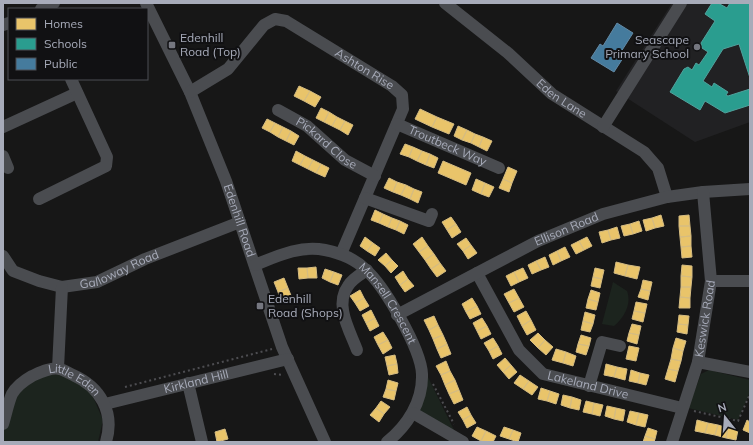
<svg xmlns="http://www.w3.org/2000/svg" width="753" height="445" viewBox="0 0 753 445" font-family="Mulish,sans-serif">
  <style>
    .built { fill: #212123 }
    .green { fill: #1c241e }
    .homes { fill: #e9c46a; stroke: #d5bc82 }
    .schools { fill: #2a9d8f; stroke: #50a19c }
    .public { fill: #457b9d; stroke: #6289a5 }
    .lines { fill: none; stroke-linecap: round; stroke-linejoin: round }
    .path { stroke: #4d4d51; stroke-width: 2; stroke-dasharray: 2 3; stroke-linecap: butt }
    .minor { stroke: #4a4c50; stroke-width: 12 }
    .poi-dot { fill: #757780; stroke: #111113; stroke-width: 1.5 }
    .labels { text-anchor: middle; stroke-width: 4; stroke-linejoin: round; paint-order: stroke }
    .poi-label { font-size: 12px; fill: #a7abb9; stroke: #111113; text-anchor: start }
    .street-label { font-size: 12px; fill: #a7abb9; stroke: #111113 }
  </style>
  <rect width="100%" height="100%" fill="#171717"/>
  <!-- built -->
  <path class="built" d="M672 3H750V122L695 142 616 91Z"/>
  <!-- green -->
  <path class="green" d="M613 282 627 291C632 304 624 318 614 326L602 324Z
    M709 370 750 380V392L738 420 688 408 701 374Z
    M425 371 455 432 419 414Z
    M65 374 90 390 103 420 98 442H3V433L16 394 41 375Z"/>
  <!-- homes -->
  <path class="homes" d="M299 86 310 91 304 101 294 96Z
    M310 91 321 97 315 107 304 101Z
    M321 108 329 112 324 122 316 118Z
    M420 109 437 117 432 127 415 119Z
    M329 112 337 117 332 126 324 122Z
    M337 117 345 121 340 130 332 126Z
    M437 117 454 124 449 134 432 127Z
    M267 119 275 123 270 132 262 128Z
    M345 121 353 125 348 135 340 130Z
    M275 123 283 127 278 137 270 132Z
    M458 126 467 130 462 140 454 136Z
    M283 127 291 131 286 141 278 137Z
    M467 130 475 134 471 143 462 140Z
    M291 131 299 136 294 145 286 141Z
    M475 134 483 137 479 147 471 143Z
    M483 137 492 141 487 151 479 147Z
    M405 144 413 147 409 157 400 154Z
    M413 147 422 151 417 161 409 157Z
    M296 151 305 156 300 165 292 161Z
    M422 151 430 154 426 165 417 161Z
    M430 154 438 158 434 168 426 165Z
    M305 156 313 160 308 169 300 165Z
    M313 160 321 164 316 173 308 169Z
    M443 161 471 173 466 185 438 173Z
    M321 164 329 168 325 177 316 173Z
    M508 167 517 171 512 183 503 179Z
    M389 178 397 182 393 192 384 188Z
    M476 179 485 183 481 194 472 190Z
    M503 179 512 183 509 192 499 188Z
    M397 182 406 185 401 195 393 192Z
    M485 183 494 187 489 197 481 194Z
    M406 185 414 189 410 199 401 195Z
    M414 189 422 192 418 203 410 199Z
    M375 210 383 214 379 223 371 220Z
    M383 214 392 218 388 227 379 223Z
    M661 215 664 226 655 228 652 218Z
    M689 215 690 226H679V216Z
    M451 217 456 224 447 230 442 222Z
    M392 218 400 221 396 230 388 227Z
    M652 218 655 228 646 231 643 220Z
    M400 221 408 225 404 234 396 230Z
    M639 221 642 231 633 234 630 224Z
    M456 224 461 232 452 238 447 230Z
    M630 224 633 234 624 236 621 226Z
    M679 226H690L691 236 680 237Z
    M617 227 620 238 611 240 608 230Z
    M608 230 611 240 602 243 599 232Z
    M691 236V246L681 247 680 237Z
    M365 237 373 243 367 251 360 246Z
    M422 237 428 246 419 252 413 244Z
    M587 237 592 246 584 250 579 241Z
    M466 238 471 245 463 251 457 244Z
    M579 241 584 250 576 254 571 245Z
    M373 243 380 248 375 256 367 251Z
    M471 245 477 253 468 259 463 251Z
    M428 246 434 254 425 260 419 252Z
    M691 246 692 257 682 258 681 247Z
    M565 247 570 257 561 261 557 251Z
    M557 251 561 261 553 265 549 255Z
    M386 253 392 260 385 266 378 260Z
    M434 254 440 263 431 269 425 260Z
    M545 257 549 267 541 270 536 261Z
    M392 260 398 266 391 273 385 266Z
    M536 261 541 270 532 274 528 265Z
    M616 262 628 265 625 276 614 273Z
    M440 263 446 271 437 277 431 269Z
    M628 265 640 267 637 279 625 276Z
    M682 265 692 266V277L681 276Z
    M316 267 317 278H308L307 268Z
    M298 268H307L308 278 299 279Z
    M523 268 528 278 519 282 514 272Z
    M595 268 604 270 602 279 593 277Z
    M325 269 334 272 330 282 322 278Z
    M403 271 408 279 400 285 395 277Z
    M334 272 342 275 338 285 330 282Z
    M514 272 519 282 511 286 506 276Z
    M681 276 692 277 691 287H681Z
    M593 277 602 279 600 288 591 286Z
    M284 278 288 288 278 292 274 282Z
    M408 279 414 286 405 292 400 285Z
    M643 280 652 282 650 291 641 289Z
    M681 287H691L690 298 680 297Z
    M288 288 292 298 281 302 278 292Z
    M514 289 519 298 509 303 504 294Z
    M641 289 650 291 648 300 638 297Z
    M360 290 364 298 355 303 350 296Z
    M591 290 600 293 598 302 588 299Z
    M680 297 690 298V308H679Z
    M364 298 369 306 360 311 355 303Z
    M472 298 477 306 466 312 462 304Z
    M519 298 524 307 514 312 509 303Z
    M588 299 598 302 596 310 586 308Z
    M636 302 647 304 645 313 634 311Z
    M477 306 481 314 470 319 466 312Z
    M371 310 375 318 366 323 362 315Z
    M526 311 531 320 522 326 517 316Z
    M634 311 645 313 643 322 632 319Z
    M585 312 595 315 593 324 583 321Z
    M679 315 689 316 688 325 678 324Z
    M434 316 438 325 429 330 424 320Z
    M375 318 379 326 370 331 366 323Z
    M482 318 487 326 477 331 473 323Z
    M531 320 536 330 527 335 522 326Z
    M583 321 593 324 590 332 581 330Z
    M632 324 641 326 639 335 629 333Z
    M678 324 688 325 687 334 677 332Z
    M438 325 443 335 433 339 429 330Z
    M487 326 491 334 481 339 477 331Z
    M383 332 388 340 378 345 374 337Z
    M538 333 545 340 538 348 530 340Z
    M629 333 639 335 637 344 627 341Z
    M443 335 447 344 437 349 433 339Z
    M581 335 591 338 589 346 578 344Z
    M493 338 498 346 489 351 484 343Z
    M676 338 686 341 683 351 673 348Z
    M388 340 392 348 383 354 378 345Z
    M545 340 553 347 546 355 538 348Z
    M447 344 451 354 441 358 437 349Z
    M578 344 589 346 586 355 576 352Z
    M498 346 502 354 493 359 489 351Z
    M629 346 639 348 636 361 626 359Z
    M673 348 683 351 681 361 671 359Z
    M556 349 566 352 563 363 552 360Z
    M566 352 576 356 573 366 563 363Z
    M395 355 397 364 387 366 385 357Z
    M505 358 511 365 503 372 497 365Z
    M671 359 681 361 678 371 668 369Z
    M446 361 450 371 441 375 436 366Z
    M397 364 398 373 389 375 387 366Z
    M606 364 617 367 614 377 604 375Z
    M511 365 517 372 509 379 503 372Z
    M617 367 627 369 625 380 614 377Z
    M668 369 678 371 675 382 665 379Z
    M631 370 640 373 638 383 629 381Z
    M450 371 455 380 445 385 441 375Z
    M640 373 649 375 646 385 638 383Z
    M520 375 529 381 523 389 514 383Z
    M388 380 398 383 396 391 386 389Z
    M455 380 459 390 449 394 445 385Z
    M529 381 538 387 532 395 523 389Z
    M541 388 550 391 547 401 538 399Z
    M386 389 396 391 394 400 383 397Z
    M459 390 463 400 454 404 449 394Z
    M550 391 559 394 556 404 547 401Z
    M563 395 572 397 570 408 561 405Z
    M572 397 581 400 579 410 570 408Z
    M381 401 390 407 384 414 376 408Z
    M586 401 594 403 592 414 583 412Z
    M594 403 603 405 600 416 592 414Z
    M607 406 616 408 614 419 605 416Z
    M467 407 471 415 463 420 458 412Z
    M376 408 384 414 379 422 370 415Z
    M616 408 625 410 623 421 614 419Z
    M630 411 639 413 636 425 627 422Z
    M639 413 648 415 645 427 636 425Z
    M471 415 476 423 467 428 463 420Z
    M697 420 708 423 705 433 695 431Z
    M747 420 750 422V433L743 430Z
    M708 423 718 425 715 435 705 433Z
    M718 425 728 428 726 438 715 435Z
    M477 427 486 431 481 441 472 436Z
    M504 427 513 430 509 439 500 436Z
    M648 428 657 431 655 439 645 436Z
    M728 428 738 430 736 440 726 438Z
    M225 429 228 439 217 442 215 432Z
    M513 430 521 433 518 442 509 439Z
    M486 431 496 436 493 442 481 441Z
    M645 436 655 439 654 442H643Z"/>
  <!-- schools -->
  <path class="schools" d="M712 3H718L727 8 730 3H750V78L739 44 723 49 703 81 712 87 714 83 728 92 726 95 728 96 750 89V105L725 113 705 101 700 110 670 92 684 69 688 67 692 70 696 63 699 65 708 52 702 48 701 43 715 21 705 14Z"/>
  <!-- public -->
  <path class="public" d="M617 23 633 33 619 55 623 58 614 72 591 58 600 44 603 46Z"/>
  <g class="lines">
    <!-- path -->
    <path class="path" d="M274 374 284 375
      M433 384 454 424
      M125 387 272 349
      M694 411 738 421 750 394"/>
    <!-- minor -->
    <g class="minor">
      <path id="s1" d="M146 3 190 92 226 181 282 347 325 442"/>
      <path id="s2" d="M445 3 508 53 552 94 644 152 658 168 667 197"/>
      <path d="M41 9 54 3"/>
      <path d="M3 25 9 23"/>
      <path id="s3" d="M190 92 228 69 264 25 275 19 286 21 392 86 402 95 403 109 341 254"/>
      <path id="s4" d="M278 110 307 126 345 160 375 176"/>
      <path id="s5" d="M397 124 499 168"/>
      <path d="M3 127 77 93"/>
      <path d="M603 127 681 3"/>
      <path d="M3 156 8 168"/>
      <path d="M365 198 429 221 432 214"/>
      <path d="M39 199 106 166 107 157 71 79"/>
      <path id="s6" d="M3 256 13 271 39 281 62 287 97 282 145 259 240 222"/>
      <path id="s7" d="M255 265C277 256 300 245 325 250 340 253 354 258 365 269 384 285 421 349 422 374 423 402 407 426 387 442"/>
      <path id="s8" d="M477 273 519 350 543 374 682 408"/>
      <path d="M711 281H750"/>
      <path id="s9" d="M397 315 538 241 603 214 667 197 703 192 750 189"/>
      <path d="M357 350C350 331 334 305 348 286 352 279 361 274 367 270"/>
      <path d="M698 362 750 372"/>
      <path d="M58 368 62 287"/>
      <path d="M188 383 202 442"/>
      <path d="M589 386 602 342 620 346"/>
      <path id="s10" d="M105 404 288 359"/>
      <path d="M413 413 463 442"/>
      <path id="s11" d="M3 424C6 415 8 403 12 394 16 387 25 380 32 376 39 373 51 367 59 369 63 369 68 373 73 375 100 387 115 412 106 442"/>
      <path id="s12" d="M672 442 698 362 711 281 703 192"/>
    </g>
  </g>
  <!-- markers -->
  <g class="poi-dot">
    <rect x="168" y="41" width="8" height="8" rx="2"/>
    <circle cx="697" cy="47" r="4"/>
    <rect x="256" y="302" width="8" height="8" rx="2"/>
  </g>
  <g class="labels">
    <!-- poi labels -->
    <g class="poi-label">
      <text x="180" y="42">Edenhill<tspan x="180" dy="14">Road (Top)</tspan></text>
      <text x="689" y="44" text-anchor="end">Seascape<tspan x="689" dy="14">Primary School</tspan></text>
      <text x="268" y="303">Edenhill<tspan x="268" dy="14">Road (Shops)</tspan></text>
    </g>
    <!-- street labels -->
    <g class="street-label">
      <text dy="4" stroke="none"><textPath href="#s3" startOffset="217">Ashton Rise</textPath></text>
      <text dy="4" stroke="none"><textPath href="#s2" startOffset="151">Eden Lane</textPath></text>
      <text dy="4" stroke="none"><textPath href="#s4" startOffset="59">Pickard Close</textPath></text>
      <text dy="4" stroke="none"><textPath href="#s5" startOffset="55">Troutbeck Way</textPath></text>
      <text dy="4" stroke="none"><textPath href="#s1" startOffset="237">Edenhill Road</textPath></text>
      <text dy="4" stroke="none"><textPath href="#s9" startOffset="190">Ellison Road</textPath></text>
      <text dy="4" stroke="none"><textPath href="#s6" startOffset="130">Galloway Road</textPath></text>
      <text dy="4" stroke="none"><textPath href="#s7" startOffset="159">Mansell Crescent</textPath></text>
      <text dy="4" stroke="none"><textPath href="#s12" startOffset="128">Keswick Road</textPath></text>
      <text dy="4" stroke="none"><textPath href="#s10" startOffset="94">Kirkland Hill</textPath></text>
      <text dy="4" stroke="none"><textPath href="#s11" startOffset="105">Little Eden</textPath></text>
      <text dy="4" stroke="none"><textPath href="#s8" startOffset="168">Lakeland Drive</textPath></text>
    </g>
  </g>
  <!-- border -->
  <rect width="753" height="445" fill="none" stroke="#a7abb9" stroke-width="8"/>
  <!-- legend -->
  <rect x="8" y="8" width="140" height="72" fill="#111113" stroke="#4d4f55"/>
  <rect x="16" y="18" width="20" height="12" fill="#e9c46a" stroke="#4d4f55"/>
  <text x="44" y="28" font-size="12" fill="#a7abb9">Homes</text>
  <rect x="16" y="38" width="20" height="12" fill="#2a9d8f" stroke="#4d4f55"/>
  <text x="44" y="48" font-size="12" fill="#a7abb9">Schools</text>
  <rect x="16" y="58" width="20" height="12" fill="#457b9d" stroke="#4d4f55"/>
  <text x="44" y="68" font-size="12" fill="#a7abb9">Public</text>
  <!-- north arrow -->
  <g transform="translate(725 417) rotate(343)" stroke="#111113" stroke-width="3" paint-order="stroke">
  <path d="M0-3L7 15L0 10L-7 15Z" fill="#a7abb9"/>
  <text y="-6" font-size="11" font-weight="bold" text-anchor="middle" fill="#a7abb9">N</text>
  </g>
</svg>
